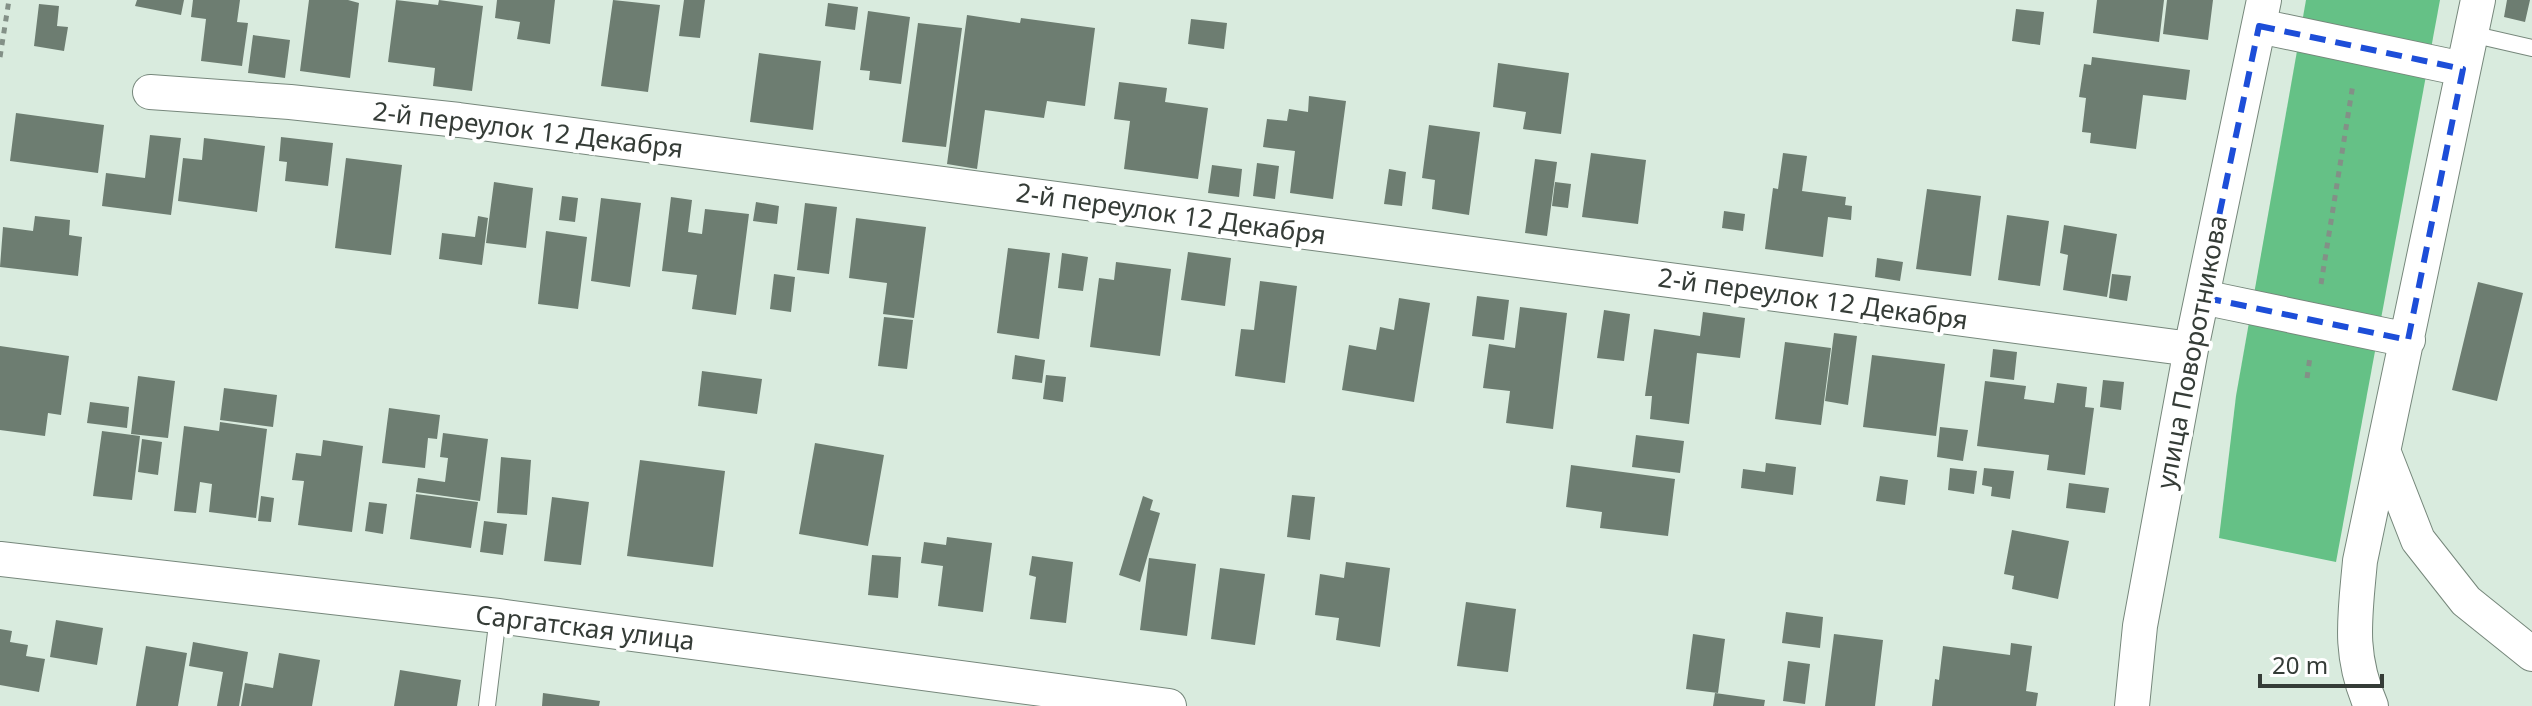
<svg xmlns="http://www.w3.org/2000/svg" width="2532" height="706" viewBox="0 0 2532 706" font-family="'Noto Sans',sans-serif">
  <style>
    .forest { fill: #65c186 }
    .building { fill: #6d7d71 }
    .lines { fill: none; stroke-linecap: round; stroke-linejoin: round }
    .lane-casing { stroke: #76877b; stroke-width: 18 }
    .street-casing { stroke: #76877b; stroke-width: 36 }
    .path { stroke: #839087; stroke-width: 5; stroke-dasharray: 6 6; stroke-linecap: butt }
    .lane { stroke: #fff; stroke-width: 16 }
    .street { stroke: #fff; stroke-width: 34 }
    .marked { fill: none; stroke: #1d4ed8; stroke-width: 6; stroke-dasharray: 16 10; stroke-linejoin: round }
    .labels { text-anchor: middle; stroke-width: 8; stroke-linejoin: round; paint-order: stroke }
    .street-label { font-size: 26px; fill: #353c37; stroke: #fff }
  </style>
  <rect width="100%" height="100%" fill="#d9ebde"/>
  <!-- forest -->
  <path class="forest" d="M2306 0H2440L2336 562 2219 538 2236 396Z"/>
  <!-- building -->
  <path class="building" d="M137 0H184L181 15 135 6Z
    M193 0H240L237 22 248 23 242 66 201 61 206 19 191 17Z
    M309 0H348L359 3 350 78 300 71Z
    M396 0 438 5 439 0 483 6 472 91 433 86 435 68 388 62Z
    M497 0H555L550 44 517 39 520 22 495 18Z
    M613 0 660 5 648 92 601 86Z
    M684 0H705L700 38 679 36Z
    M2097 0H2164L2159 42 2093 33Z
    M2167 0H2213L2208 40 2163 34Z
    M2507 0H2530L2525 22 2504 17Z
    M828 3 858 7 855 30 825 26Z
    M39 4 59 6 57 26 68 27 64 51 34 46Z
    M2016 9 2044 12 2040 45 2012 41Z
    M868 11 910 17 901 84 869 80 870 71 860 70Z
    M967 15 1020 23 1021 18 1095 28 1085 106 1047 101 1044 118 985 110 977 169 947 164Z
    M1191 19 1227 23 1224 49 1188 44Z
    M918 23 962 28 946 147 902 142Z
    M253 35 290 40 285 78 248 73Z
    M759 53 821 61 813 130 750 122Z
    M2092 57 2190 70 2186 100 2143 95 2136 149 2090 143 2091 133 2082 132 2086 98 2079 97 2084 64 2091 65Z
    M1498 63 1569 73 1561 134 1523 129 1526 112 1493 107Z
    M1119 82 1167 88 1165 102 1208 108 1198 179 1124 169 1130 121 1114 119Z
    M1309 96 1346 101 1333 199 1290 193 1295 151 1263 147 1267 119 1287 121 1289 109 1308 112Z
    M16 113 104 125 98 173 10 161Z
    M1429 125 1480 132 1469 215 1432 209 1435 180 1422 178Z
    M150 135 181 138 171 215 102 206 106 173 145 178Z
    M281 137 333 143 328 186 285 181 287 162 279 161Z
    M204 138 265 146 257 212 178 201 183 158 202 160Z
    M1591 153 1646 160 1638 224 1582 217Z
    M1783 153 1807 156 1802 191 1846 197 1845 205 1852 206 1851 220 1828 217 1823 257 1765 249 1773 188 1778 189Z
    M346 158 402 165 391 255 335 248Z
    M1535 159 1557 162 1547 236 1525 233Z
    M1257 163 1279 166 1275 199 1253 196Z
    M1212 165 1242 169 1239 197 1208 193Z
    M1389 169 1406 172 1402 206 1384 204Z
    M494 182 533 188 526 248 486 243Z
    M1555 182 1571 184 1568 208 1552 206Z
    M1927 189 1981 196 1971 276 1916 269Z
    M562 196 578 198 575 222 559 220Z
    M671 197 692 200 688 232 702 234 705 209 749 214 736 315 692 309 697 275 662 271Z
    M601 198 641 203 630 287 591 281Z
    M756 202 779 206 777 224 753 221Z
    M805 203 837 207 829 274 797 270Z
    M1724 211 1745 214 1743 231 1722 228Z
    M2007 215 2049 221 2040 286 1998 280Z
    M35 216 70 220 69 235 82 237 78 276 0 267 3 227 33 231Z
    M478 216 488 218 482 265 439 259 442 233 475 237Z
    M856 218 926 227 914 318 883 314 887 283 849 278Z
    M2064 225 2117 234 2107 297 2063 290 2068 255 2060 253Z
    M546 231 587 237 578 309 538 304Z
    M1008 248 1050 253 1039 339 997 333Z
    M1188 252 1231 258 1225 306 1181 300Z
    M1062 253 1088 257 1083 291 1058 288Z
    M1877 258 1903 262 1900 281 1875 277Z
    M1116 262 1171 269 1160 356 1090 347 1099 278 1114 280Z
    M774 274 795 277 791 312 770 309Z
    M2112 274 2131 276 2127 301 2109 298Z
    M1260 281 1297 286 1285 383 1235 376 1241 329 1254 330Z
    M2478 282 2523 293 2497 401 2452 390Z
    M1477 296 1509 300 1504 340 1472 336Z
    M1399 298 1430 303 1414 402 1342 390 1349 345 1376 350 1380 327 1394 330Z
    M1520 307 1567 313 1553 429 1506 423 1510 391 1483 388 1489 344 1515 348Z
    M1604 310 1630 314 1624 361 1597 358Z
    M1703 312 1745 318 1740 358 1697 353 1689 424 1650 419 1652 396H1645L1654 329 1700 336Z
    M884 317 913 320 907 369 878 366Z
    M1834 333 1857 336 1848 405 1825 401Z
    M1785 342 1831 348 1821 425 1775 419Z
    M0 346 69 356 61 415 48 413 45 436 0 430Z
    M1993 349 2017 352 2014 380 1990 377Z
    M1015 355 1045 360 1042 383 1012 379Z
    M1872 355 1945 364 1936 436 1863 427Z
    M702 371 762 379 757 414 698 406Z
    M1046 375 1066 377 1063 402 1043 399Z
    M138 376 175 381 168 438 131 434Z
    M2103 380 2124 382 2121 410 2100 407Z
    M1985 381 2026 386 2024 399 2054 403 2057 383 2087 387 2085 407 2094 408 2085 475 2047 470 2049 455 1977 446Z
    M224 388 277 395 273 427 220 420Z
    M90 402 129 407 127 428 87 423Z
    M389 408 440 415 437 439 428 438 425 468 382 463Z
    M220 422 267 429 256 518 209 512 212 484 200 482 196 513 174 511 184 426 219 431Z
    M1940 427 1968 430 1963 461 1937 457Z
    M102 431 140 436 132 500 93 496Z
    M443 433 488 439 480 501 416 492 418 478 445 482 448 458 440 457Z
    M1636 435 1684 441 1680 473 1632 467Z
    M142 439 162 442 158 475 138 472Z
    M323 440 363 446 352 532 298 525 304 481 292 480 296 453 321 456Z
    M815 443 884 455 868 546 799 534Z
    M501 457 531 460 527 515 497 513Z
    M640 460 725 471 713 567 627 556Z
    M1766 463 1796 467 1793 495 1741 488 1743 469 1765 472Z
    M1571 465 1675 479 1668 536 1600 528 1602 512 1566 507Z
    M1950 468 1977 471 1974 494 1948 490Z
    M1984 468 2014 471 2010 499 1991 496 1992 487 1982 485Z
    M1880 476 1908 480 1905 505 1876 501Z
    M2069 483 2109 488 2105 513 2066 508Z
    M416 494 478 502 471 548 410 539Z
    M1292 495 1315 497 1310 540 1287 537Z
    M261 496 274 498 271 522 258 521Z
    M1143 496 1153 500 1150 510 1160 513 1140 582 1119 575Z
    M552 497 589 502 581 565 544 561Z
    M369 502 387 504 383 534 365 531Z
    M484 521 507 524 503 555 480 552Z
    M2012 530 2069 541 2058 599 2012 589 2014 576 2004 574Z
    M947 537 992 543 983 612 938 606 943 566 921 563 924 542 946 545Z
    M872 555 901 557 898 598 868 595Z
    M1032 556 1073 562 1066 623 1030 619 1036 577 1029 575Z
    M1149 558 1196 564 1187 636 1140 630Z
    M1346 562 1390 568 1380 647 1336 640 1339 618 1315 615 1320 574 1344 578Z
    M1220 568 1265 574 1255 645 1211 639Z
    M1466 602 1516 609 1508 672 1457 666Z
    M1786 612 1823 617 1820 648 1782 643Z
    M56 620 103 628 97 665 50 657Z
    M0 629 12 631 10 642 28 645 26 656 45 659 39 692 0 685Z
    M1693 634 1725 639 1718 693 1686 689Z
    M1834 634 1883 640 1875 706H1825Z
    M193 642 248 652 239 706H217L223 672 189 666Z
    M2011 643 2032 646 2026 691 2038 693 2036 706H1932L1935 679 1939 680 1943 646 2010 655Z
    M146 646 187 653 178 706H136Z
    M279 653 320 660 312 706H241L245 683 273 688Z
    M1788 661 1810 664 1805 704 1783 701Z
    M400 670 461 680 457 706H394Z
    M543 693 600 701 599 706H542Z
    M1715 693 1765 700 1764 706H1713Z"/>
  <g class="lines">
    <defs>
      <path id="lane" d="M2471 34 2532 48
        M487 706 498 616"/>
      <path id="street" d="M2259 26 2463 69
        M150 92 290 102 459 120 2191 349
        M2202 297 2408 340
        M2384 453 2418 540 2466 601 2532 654
        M0 559 498 616 1169 706
        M2132 706 2140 626 2191 349 2264 0
        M2371 706C2348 653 2355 617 2360 561L2478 0"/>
    </defs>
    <!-- lane casing -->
    <use href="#lane" class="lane-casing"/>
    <!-- street casing -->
    <use href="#street" class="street-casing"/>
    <!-- path -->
    <path class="path" d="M0 57 9 0
      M2321 284 2353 84
      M2307 378 2310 357"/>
    <!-- lane -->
    <use href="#lane" class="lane"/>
    <!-- street -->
    <use href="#street" class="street"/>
  </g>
  <!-- marked area -->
  <path class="marked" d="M2259 26 2463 69 2408 340 2202 297Z"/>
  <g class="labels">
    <!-- street labels -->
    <g class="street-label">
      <text transform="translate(528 130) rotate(7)" y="9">2-й переулок 12 Декабря</text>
      <text transform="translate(1171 214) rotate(8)" y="9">2-й переулок 12 Декабря</text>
      <text transform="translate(1813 299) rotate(8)" y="9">2-й переулок 12 Декабря</text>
      <text transform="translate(2192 352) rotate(-79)" y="9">улица Поворотникова</text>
      <text transform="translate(585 628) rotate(7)" y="9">Саргатская улица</text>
    </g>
  </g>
  <!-- scale -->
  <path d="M2260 674v12h122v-12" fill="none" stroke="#353c37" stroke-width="4"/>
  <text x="2272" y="674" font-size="24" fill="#353c37" stroke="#ffffff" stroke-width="6" paint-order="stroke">20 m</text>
</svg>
